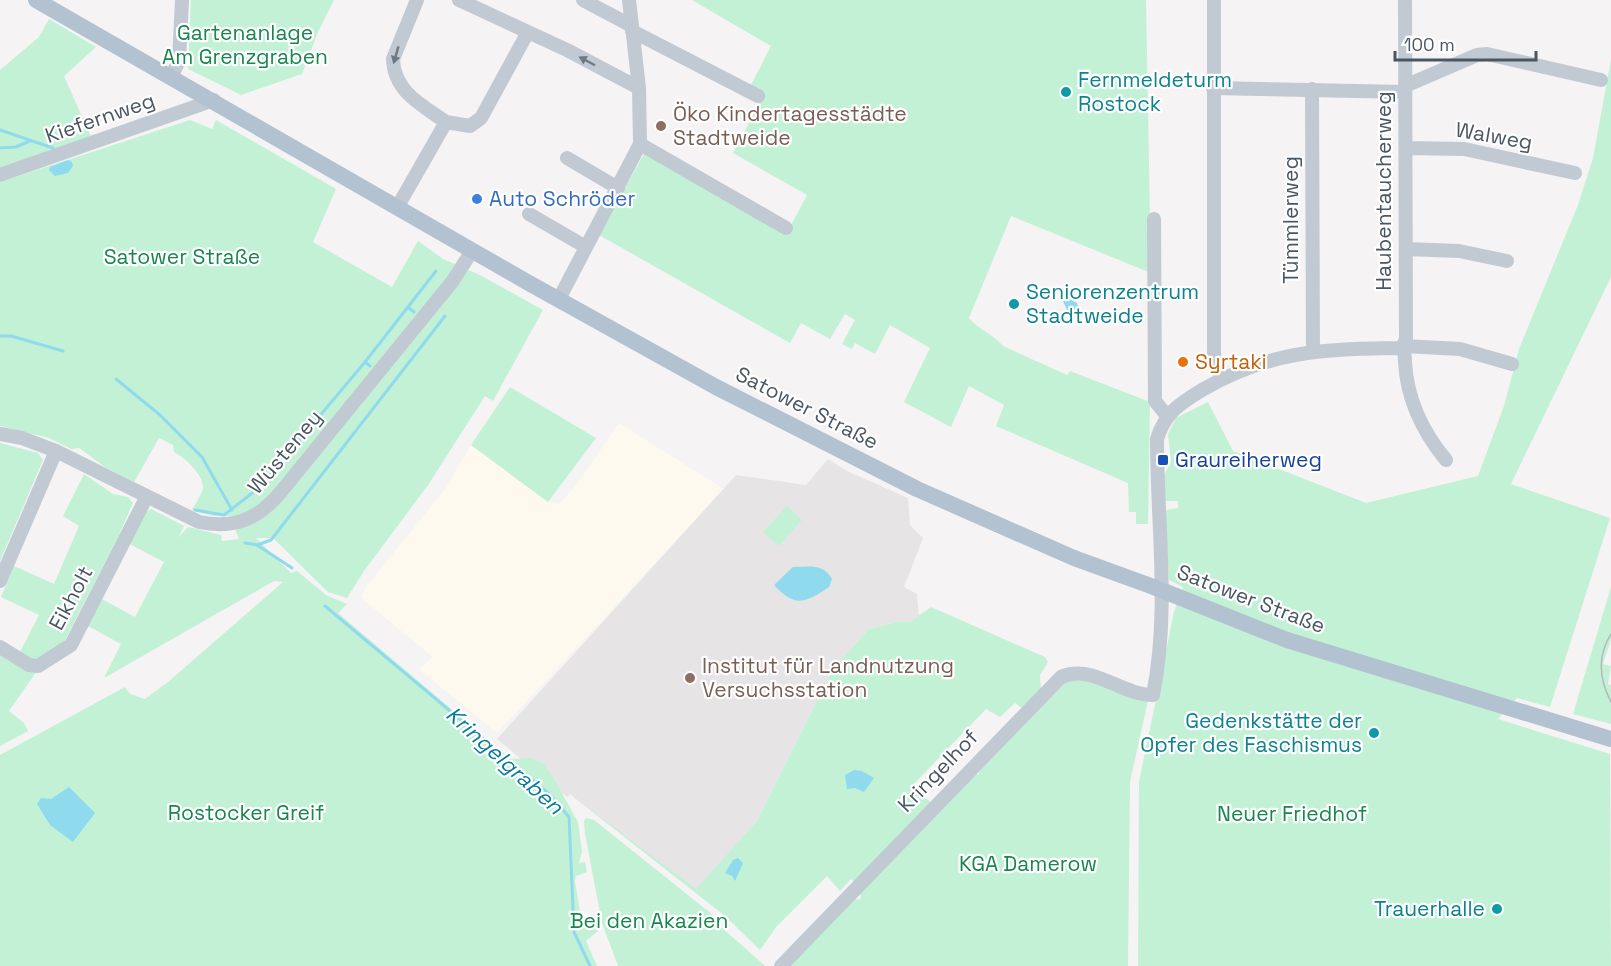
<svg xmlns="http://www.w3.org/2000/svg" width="1611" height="966" viewBox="0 0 1611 966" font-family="'Space Grotesk',sans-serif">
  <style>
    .commercial { fill: #fdf9ef }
    .education { fill: #e6e4e5 }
    .green { fill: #c3f1d5 }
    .water { fill: #90daee }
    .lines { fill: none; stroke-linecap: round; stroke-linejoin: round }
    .stream { stroke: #90daee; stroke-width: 3 }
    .minor { stroke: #c1cad2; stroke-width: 14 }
    .major { stroke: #b3c2d1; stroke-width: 16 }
    .tram { stroke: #b5b8bd; stroke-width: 1.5 }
    .oneway { fill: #6e7983 }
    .culture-dot { fill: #0f9aa8; stroke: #fff; stroke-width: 2 }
    .education-dot { fill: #8d6e63; stroke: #fff; stroke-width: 2 }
    .shop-dot { fill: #3f7fe0; stroke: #fff; stroke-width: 2 }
    .food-dot { fill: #e8710a; stroke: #fff; stroke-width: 2 }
    .transit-dot { fill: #1a4fb4; stroke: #fff; stroke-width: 2 }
    .labels { text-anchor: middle; stroke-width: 4.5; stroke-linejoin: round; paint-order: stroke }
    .park-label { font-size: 21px; fill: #17864f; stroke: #fff }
    .culture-label { font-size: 21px; fill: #0d838f; stroke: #fff; text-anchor: start }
    .education-label { font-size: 21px; fill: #785e54; stroke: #fff; text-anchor: start }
    .street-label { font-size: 21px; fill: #4a5661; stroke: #fff }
    .shop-label { font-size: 21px; fill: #366cbe; stroke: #fff; text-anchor: start }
    .food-label { font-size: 21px; fill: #c56008; stroke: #fff; text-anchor: start }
    .transit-label { font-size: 21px; fill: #164399; stroke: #fff; text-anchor: start }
    .water-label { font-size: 22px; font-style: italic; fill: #0c7c9b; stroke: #fff }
  </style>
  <rect width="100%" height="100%" fill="#f5f3f3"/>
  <!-- commercial -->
  <path class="commercial" d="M619 423 724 489 497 733 419 669 433 657 361 598 366 587 445 489 471 445 548 502 559 504 577 484Z"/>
  <!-- education -->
  <path class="education" d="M828 459 847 471 908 498 910 525 923 538 904 587 917 594 919 617 910 622H897L869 629 833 669 757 821 696 890 689 887 570 794 567 797 497 739 736 475 806 485Z"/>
  <!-- green -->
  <path class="green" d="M191 0H334L318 32 302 74 241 95 188 69Z
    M692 0H1146L1151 273 1011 216 969 318C979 330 993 334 1003 346L1067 375 1070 371 1150 402 1148 524H1136V512H1129L1128 483 996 426 1004 405 969 386 951 427 904 402 930 348 890 325 875 354 855 343 852 349 842 344 855 320 845 314 830 339 801 323 790 343 599 235 645 152 787 233 807 195 733 153 764 95 750 87 771 46Z
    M49 19 96 47 64 76 92 139 0 169V70L39 37Z
    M1611 60V277L1511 484 1610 518 1550 707 1517 698 1498 719 1610 754 1611 966H1138L1139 782 1174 612 1183 587 1169 580 1165 510 1178 508V501H1164L1162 480 1171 461 1168 434 1176 418 1208 402 1233 451 1366 503 1478 476 1504 406 1519 349 1578 205 1593 158Z
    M190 120 212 129 216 120 336 189 313 242 392 287 418 241 443 259 480 275 543 310 493 401 485 396 428 485 364 571 347 598 328 592 273 538H256L291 573 297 571 326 595 347 604 338 613 510 759 531 758 544 764 554 779 578 822 582 852 579 863 585 862 587 872 576 876 575 881 582 925 596 926 598 931 586 941 597 966H0V755L125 687 130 694 145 699 168 682 283 582 274 581 104 678 121 644 86 625 100 598 135 617 164 562 128 543 146 512 151 509 184 526 178 538 188 527 221 535 222 541 239 539 230 516H213L192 510C195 504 202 494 203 488 204 476 186 458 174 452L173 445 159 438 134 482 105 467 79 448 71 449 49 438 0 426V182Z
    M510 387 596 438 548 502 471 445Z
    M0 443 38 453 43 460 0 561Z
    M84 474 113 494 128 497 133 503 118 537 64 642 36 659H30L20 652 39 615 1 597 14 566 54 584 79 526 63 516Z
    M787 506 802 520 779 546 763 532Z
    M1611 587V640L1603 664 1611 666 1608 684 1611 685V724L1573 714Z
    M931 607 1045 657 1048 662 1040 675 1041 691 1023 709 1015 703 1000 717 986 709 911 787 932 803 856 883 851 879 840 891 827 876 776 927 760 950 725 916 571 795 696 889 757 821 833 669 869 629 897 622H910Z
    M0 652 37 671 9 711 24 723 28 731 0 746Z
    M1082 677 1148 701 1130 782 1128 966H784L855 898 858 900 861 898 860 893 973 772 978 775 981 769 979 767 1057 685Z
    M586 818 594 820 713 915 712 919 765 966H618L602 923 585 834 584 821Z"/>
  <!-- water -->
  <path class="water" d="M68 160 72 162 73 166 68 173 55 176 49 170 50 167Z
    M1066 297 1077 303 1079 308 1076 312H1068L1062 299Z
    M793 567C809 567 823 563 832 579L829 587C805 603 795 608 774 585Z
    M854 770 862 771 874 778 864 792 855 788 847 789 845 775Z
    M69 787 95 813 73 842 50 825 37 804 41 798 51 799Z
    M738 858 743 863 735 881 732 876 725 873 733 860Z"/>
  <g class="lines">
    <!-- stream -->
    <path class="stream" d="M0 130 53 148
      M0 148 16 147 30 141
      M409 308 414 312
      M0 336H11L63 351
      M365 362 370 366
      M116 379 160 415 202 457 232 510
      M195 510 224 515 260 487 365 362 436 271
      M245 543 257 545 292 568
      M257 545 271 540 445 316
      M325 606 549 794 569 817 574 932 590 966"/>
    <!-- minor -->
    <path class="minor" d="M417 0 393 59C394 92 422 105 446 122
      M459 0 567 50 639 88
      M583 0 632 26
      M1214 0V357L1222 379
      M1405 0 1406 338C1402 347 1405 353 1405 362 1407 400 1422 431 1446 460
      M632 31 758 96
      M171 77 179 61 182 0
      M1405 86 1477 55 1487 54 1601 80
      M1213 88 1405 92
      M1312 89 1313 351
      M640 144 786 228
      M1406 148 1464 149 1575 173
      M567 158 618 188
      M0 175 214 100
      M398 206 446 122 470 126 481 118 528 32
      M529 214 586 247
      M1154 219 1155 401 1167 416
      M1406 249 1459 251 1507 261
      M559 299 640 144 639 88 629 0
      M0 434 22 438 56 451 199 522C233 529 257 520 280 493L452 282 472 251
      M0 581 56 451
      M0 647 29 665 38 666 71 645 146 498
      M781 966 1061 677C1092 663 1121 695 1153 695 1170 610 1157 525 1157 439 1165 413 1179 404 1202 390 1269 351 1322 349 1398 348L1403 346 1460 349 1512 364"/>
    <!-- major -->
    <path class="major" d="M36 0 527 282 716 387 917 489 1074 558 1151 586 1287 640 1611 739"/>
    <!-- tram -->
    <path class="tram" d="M1611 634C1597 656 1599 679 1611 702"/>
  </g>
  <!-- one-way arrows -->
  <defs><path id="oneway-solid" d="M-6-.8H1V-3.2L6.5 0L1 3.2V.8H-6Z" transform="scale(1.5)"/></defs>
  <g class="oneway">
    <use href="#oneway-solid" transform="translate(396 55) rotate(106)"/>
    <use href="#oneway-solid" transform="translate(587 61) rotate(-152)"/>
  </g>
  <!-- markers -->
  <g class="culture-dot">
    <circle cx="1066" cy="92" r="6"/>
    <circle cx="1014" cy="304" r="6"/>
    <circle cx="1374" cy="733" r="6"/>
    <circle cx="1497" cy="909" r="6"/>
  </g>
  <g class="education-dot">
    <circle cx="661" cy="126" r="6"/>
    <circle cx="690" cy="678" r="6"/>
  </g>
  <circle class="shop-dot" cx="477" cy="199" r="6"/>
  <circle class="food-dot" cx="1183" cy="362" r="6"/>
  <rect class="transit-dot" x="1157" y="454" width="12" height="12" rx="3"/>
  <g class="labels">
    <!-- park labels -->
    <g class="park-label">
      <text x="245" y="40">Gartenanlage<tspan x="245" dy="24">Am Grenzgraben</tspan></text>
      <text x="182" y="264">Satower Straße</text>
      <text x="246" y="820">Rostocker Greif</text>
      <text x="1292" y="821">Neuer Friedhof</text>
      <text x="1028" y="871">KGA Damerow</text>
      <text x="649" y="928">Bei den Akazien</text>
    </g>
    <!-- culture labels -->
    <g class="culture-label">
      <text x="1078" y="87">Fernmeldeturm<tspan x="1078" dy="24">Rostock</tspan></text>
      <text x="1026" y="299">Seniorenzentrum<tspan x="1026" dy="24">Stadtweide</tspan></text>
      <text x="1362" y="728" text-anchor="end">Gedenkstätte der<tspan x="1362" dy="24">Opfer des Faschismus</tspan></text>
      <text x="1485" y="916" text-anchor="end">Trauerhalle</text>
    </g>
    <!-- education labels -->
    <g class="education-label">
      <text x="673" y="121">Öko Kindertagesstädte<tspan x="673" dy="24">Stadtweide</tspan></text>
      <text x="702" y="673">Institut für Landnutzung<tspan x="702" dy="24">Versuchsstation</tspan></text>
    </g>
    <!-- street labels -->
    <g class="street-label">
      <text transform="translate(100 118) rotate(-19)" y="7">Kiefernweg</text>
      <text transform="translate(1494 136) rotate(10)" y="7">Walweg</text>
      <text transform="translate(1384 191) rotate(-90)" y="7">Haubentaucherweg</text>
      <text transform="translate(1291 220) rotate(-90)" y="7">Tümmlerweg</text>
      <text transform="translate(807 408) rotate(27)" y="7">Satower Straße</text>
      <text transform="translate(285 452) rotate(-50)" y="7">Wüsteney</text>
      <text transform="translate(71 598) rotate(-62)" y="7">Eikholt</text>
      <text transform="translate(1251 599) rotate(21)" y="7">Satower Straße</text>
      <text transform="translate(938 771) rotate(-46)" y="7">Kringelhof</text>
    </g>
    <!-- shop labels -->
    <g class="shop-label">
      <text x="489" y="206">Auto Schröder</text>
    </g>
    <!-- food labels -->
    <g class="food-label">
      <text x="1195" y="369">Syrtaki</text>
    </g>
    <!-- transit labels -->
    <g class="transit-label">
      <text x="1175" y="467">Graureiherweg</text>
    </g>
    <!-- water labels -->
    <g class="water-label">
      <text transform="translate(505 760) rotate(42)" y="8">Kringelgraben</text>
    </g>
  </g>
  <!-- scale -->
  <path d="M1395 51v9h141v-9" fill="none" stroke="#4a5661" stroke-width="3"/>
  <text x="1404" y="51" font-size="18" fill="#4a5661" stroke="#ffffff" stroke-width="4.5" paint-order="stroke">100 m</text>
</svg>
